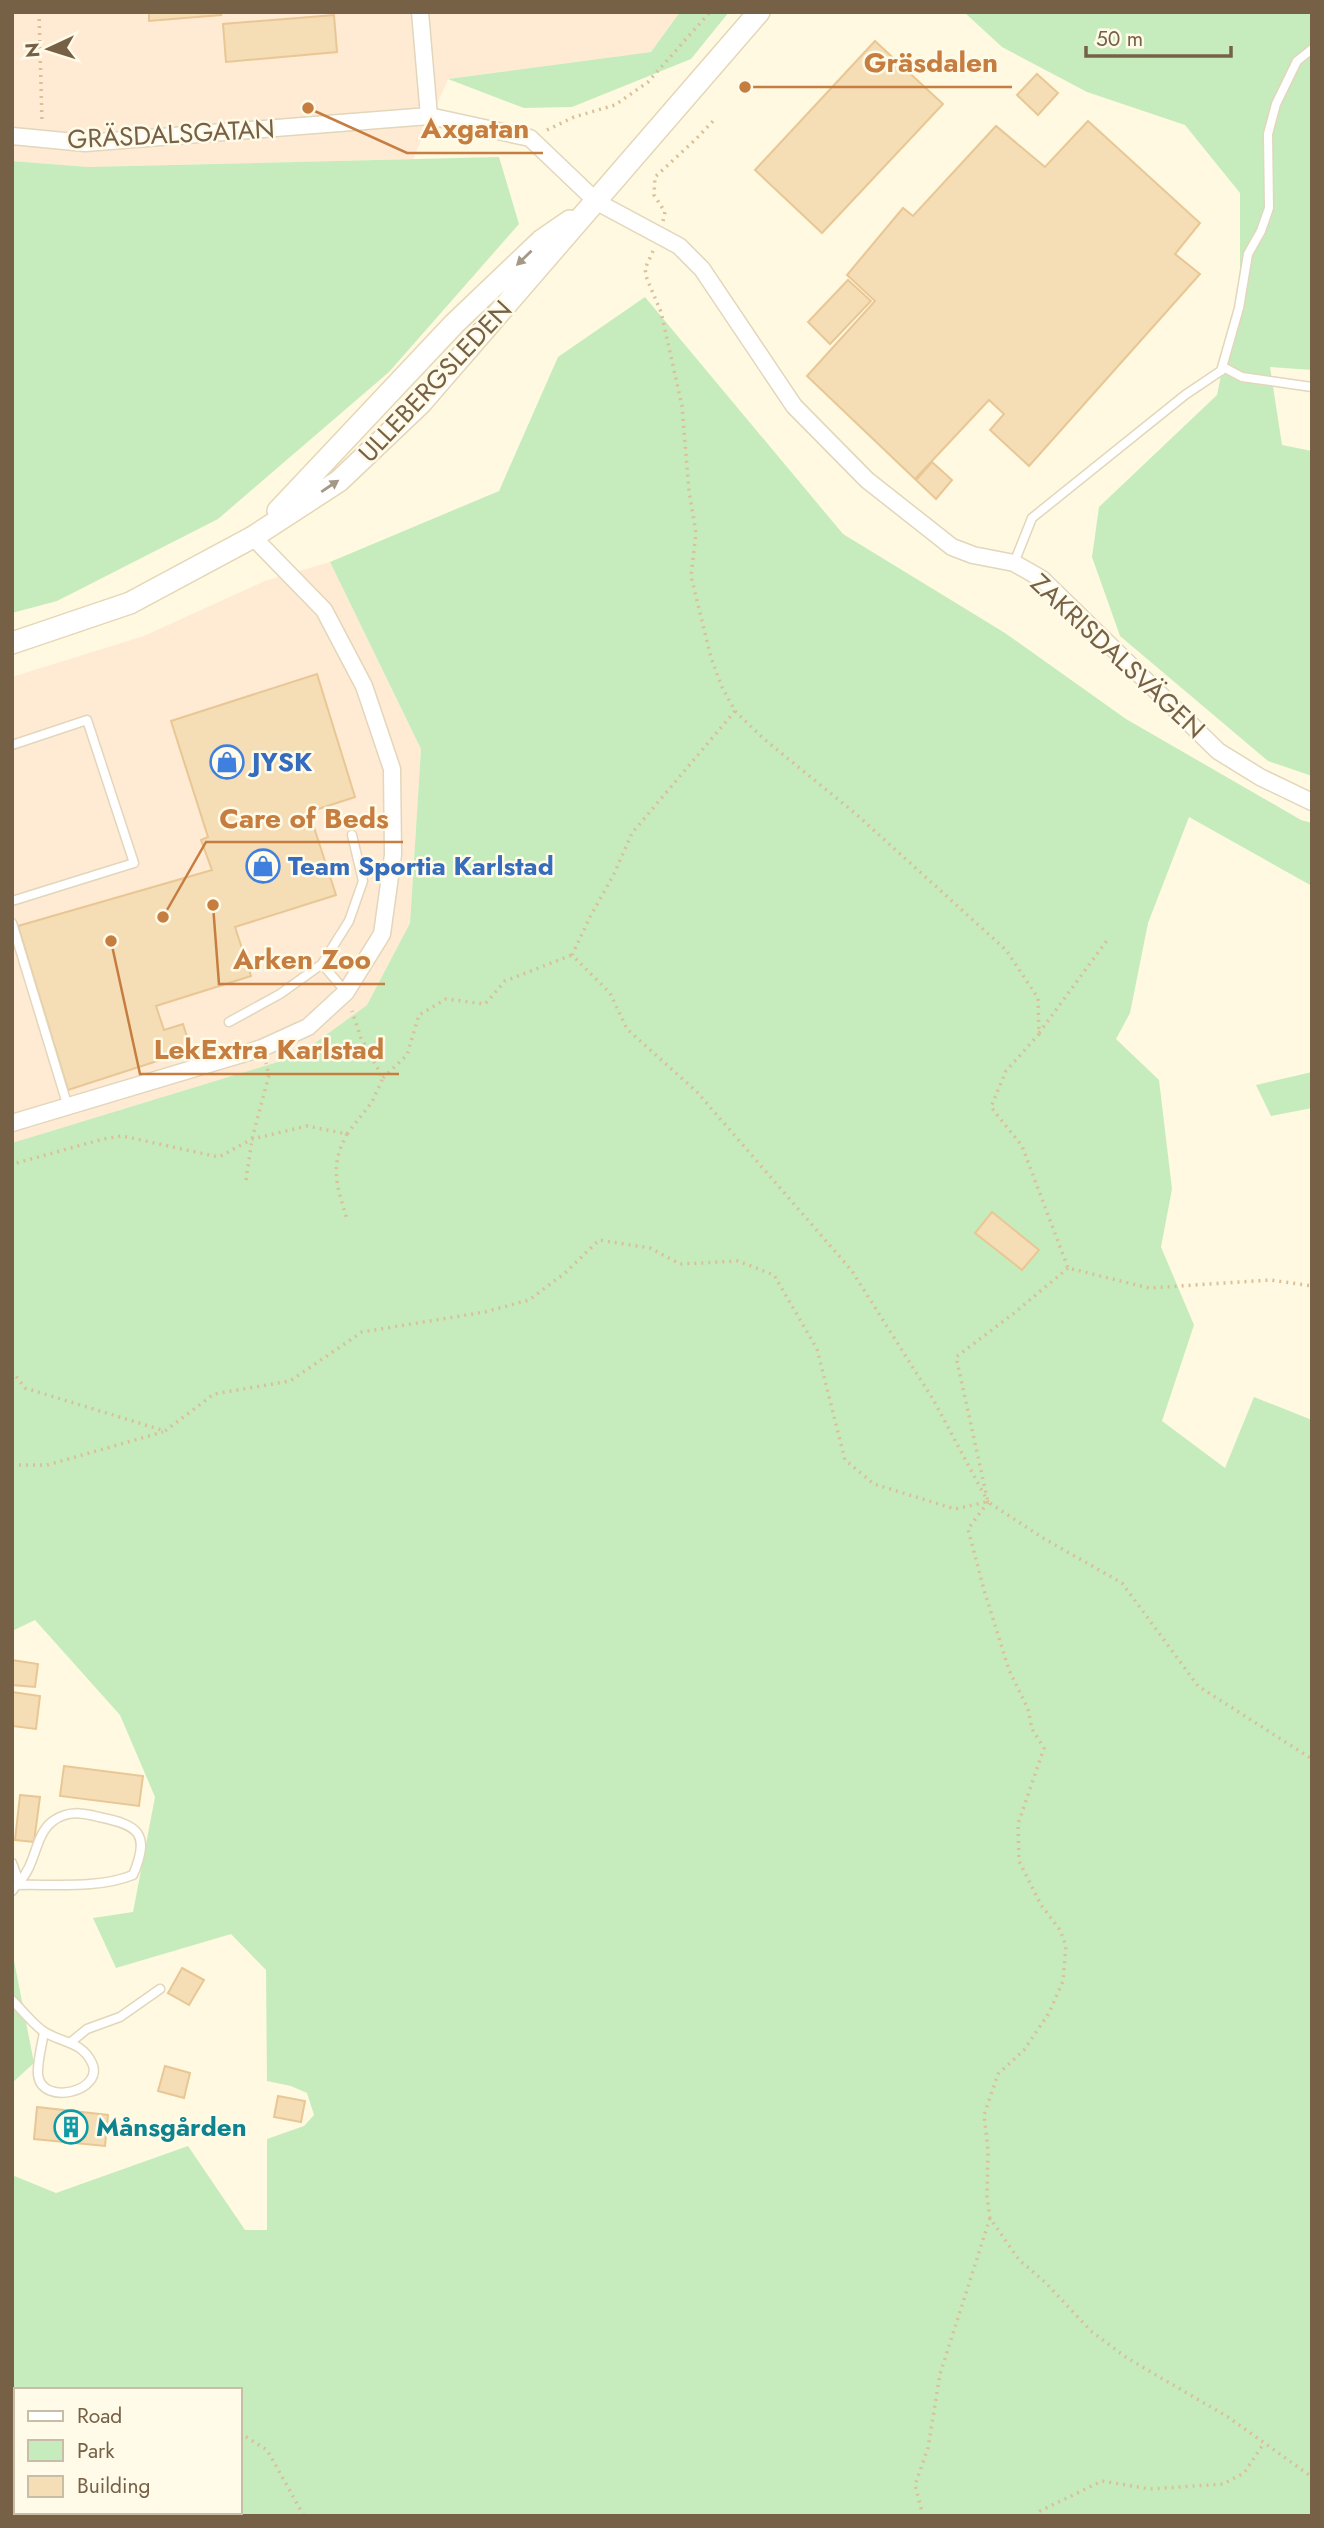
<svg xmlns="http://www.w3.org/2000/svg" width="1324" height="2528" viewBox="0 0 1324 2528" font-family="Jost,sans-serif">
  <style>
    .commercial { fill: #ffead3 }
    .green { fill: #c6ecbe }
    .building { fill: #f5ddb6; stroke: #e9c795; stroke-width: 2 }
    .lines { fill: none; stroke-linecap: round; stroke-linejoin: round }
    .service-casing { stroke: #e2d6bb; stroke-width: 11 }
    .minor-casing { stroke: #e2d6bb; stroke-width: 19 }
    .secondary-casing { stroke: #e5d6b6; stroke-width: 24 }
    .path { stroke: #dac099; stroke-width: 3.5; stroke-dasharray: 2 5; stroke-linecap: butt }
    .service { stroke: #fff; stroke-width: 8 }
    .minor { stroke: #fff; stroke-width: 16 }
    .secondary { stroke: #fff; stroke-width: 21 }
    .oneway { fill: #a69887 }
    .labels { text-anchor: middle; stroke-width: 5; stroke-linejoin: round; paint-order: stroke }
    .street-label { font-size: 26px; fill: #766146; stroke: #fffbe8 }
    .shop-label { font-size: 26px; font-weight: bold; fill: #366cbe; stroke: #fffbe8; text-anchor: start }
    .culture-label { font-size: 26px; font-weight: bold; fill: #0d838f; stroke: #fffbe8; text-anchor: start }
    .leader { fill: none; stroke: #c67d40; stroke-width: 2.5 }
    .callout-dot { fill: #c67d40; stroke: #fffbe8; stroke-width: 2.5 }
    .callout-label { font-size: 28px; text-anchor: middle; font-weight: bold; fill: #c67d40; stroke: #fffbe8; stroke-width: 5; stroke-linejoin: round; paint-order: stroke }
  </style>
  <rect width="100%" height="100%" fill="#fef9e0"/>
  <!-- commercial -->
  <path class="commercial" d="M12 12H680L651 52 448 79 413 159 88 167 12 161Z
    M330 562 421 749 410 923 367 1005 297 1056 12 1143V677L144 636 265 581Z
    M12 2426 16 2428V2512H135L140 2516H12Z"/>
  <!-- green -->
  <path class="green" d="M680 12H729L691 59 572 107 524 108 448 79 651 52Z
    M964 12H1312V370L1270 367 1282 445 1312 451V776L1268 761 1120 636 1092 557 1099 507 1217 395 1240 281V193L1185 125 1087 92 1002 47Z
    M499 157 519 224 389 372 218 519 57 601 12 613V161L88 167Z
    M645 297 843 534 1005 633 1126 719 1301 820 1312 823V886L1189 817 1148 923 1130 1013 1116 1039 1159 1080 1172 1189 1161 1247 1194 1325 1162 1421 1225 1468 1254 1397 1312 1420V2516H140L135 2512H240V2390H16V2428L12 2426V2175L56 2193 188 2146 245 2230H267V2139L304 2126 314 2115 307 2093 291 2086 267 2081 266 1970 231 1934 116 1968 93 1918 133 1912 155 1797 120 1715 35 1620 12 1631V1143L297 1056 367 1005 410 923 421 749 330 562 499 491 558 357Z
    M1312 1072V1108L1271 1116 1256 1085Z
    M12 1950 34 2063 12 2083Z"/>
  <!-- building -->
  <path class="building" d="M149 12H220L221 15 149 21Z
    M334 15 337 52 226 62 223 24Z
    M875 41 943 104 822 233 755 170Z
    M1037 74 1058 93 1038 115 1017 95Z
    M1088 121 1200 223 1175 254 1200 274 1029 466 990 430 1004 414 989 400 915 479 807 376 875 301 847 275 903 208 913 216 996 126 1045 167Z
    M848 280 871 301 830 344 808 322Z
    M932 462 952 480 936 499 916 480Z
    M317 674 355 797 309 812 336 895 235 927 251 976 156 1006 164 1030 183 1024 191 1050 68 1090 18 926 212 870 201 840 208 837 171 721Z
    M992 1212 1039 1250 1022 1270 975 1233Z
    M12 1660 38 1664 35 1687 12 1685Z
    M12 1692 40 1696 36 1729 13 1726 12 1733Z
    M64 1766 143 1776 139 1806 60 1796Z
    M20 1795 40 1797 34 1842 15 1840Z
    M182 1968 204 1980 189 2005 168 1993Z
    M165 2066 190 2073 184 2098 158 2091Z
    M278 2096 305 2101 301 2122 274 2117Z
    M37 2107 108 2115 105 2146 34 2139Z
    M12 2492 16 2495V2512H40L45 2516H12Z"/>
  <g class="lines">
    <defs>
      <path id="service" d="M1221 371 1239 308 1248 254 1261 231 1269 208 1268 134 1276 104 1297 61 1312 49
        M1014 563 1032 518 1185 395 1225 368 1242 377 1312 387
        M12 745 87 720 134 863 12 901
        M12 923 68 1107
        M322 964 346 992
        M229 1022 280 994 322 964 349 921 363 881 352 835
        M12 1863 19 1882 12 1891
        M17 1885C55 1884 98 1889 133 1875 151 1833 138 1825 99 1817 82 1813 68 1810 53 1821 34 1835 37 1864 19 1882
        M12 2000C22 2010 32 2023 43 2031 60 2043 81 2040 92 2063 105 2091 42 2107 38 2075 37 2062 42 2045 44 2032
        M71 2042 87 2029 120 2017 160 1989
        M12 2481 16 2484
        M56 2512 61 2516"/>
      <path id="minor" d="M420 12 429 116
        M12 136 85 143 429 116 530 138 597 202 679 246 702 269 794 406 867 480 952 547 973 555 1014 563 1042 579 1218 751 1260 777 1312 802
        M12 1123 262 1048 308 1027 346 992 382 934 393 855 392 769 364 686 324 610 253 537"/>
      <path id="secondary" d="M278 511 454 324 541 241 570 221
        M12 643 130 603 253 537 339 481 421 403 759 12"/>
    </defs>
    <!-- service casing -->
    <use href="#service" class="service-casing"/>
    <!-- minor casing -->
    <use href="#minor" class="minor-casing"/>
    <!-- secondary casing -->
    <use href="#secondary" class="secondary-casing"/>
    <!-- path -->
    <path class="path" d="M39 12 42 122
      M547 130 574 117 615 105 648 82 710 12
      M663 221 665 212 654 195 655 177 696 139 716 118
      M653 251 645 269 647 279 661 312 682 406 689 491 696 533 691 576 711 658 722 687 735 711 764 739 856 814 1006 950 1038 998 1039 1034 1006 1071 991 1107 1022 1146 1068 1268 1149 1288 1270 1280 1312 1286
      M735 711 632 833 614 874 590 917 572 955 610 993 627 1029 697 1092 852 1271 934 1401 988 1502
      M1039 1033 1108 939
      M383 1078 407 1055 419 1015 446 999 485 1004 505 981 572 955
      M347 1134C329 1167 337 1186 347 1219
      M12 1167 13 1164 103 1139 122 1136 219 1157 252 1139 307 1126 347 1134 372 1102 383 1078 361 1038 352 1011
      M246 1180 252 1139 269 1075 266 1063
      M1068 1268 1013 1314 956 1357 988 1502 1043 1538 1122 1583 1198 1686 1312 1759
      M12 1371 25 1388 165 1431 214 1394 290 1381 362 1332 485 1312 529 1300 565 1273 599 1240 650 1248 680 1264 738 1261 774 1275 817 1349 845 1460 874 1484 955 1509 986 1502
      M12 1465H47L163 1432
      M988 1502 968 1529 984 1590 1009 1670 1028 1709 1032 1729 1044 1748 1018 1824 1019 1861 1041 1905 1060 1930 1066 1946 1063 1981 1049 2013 1024 2050 998 2074 984 2115 988 2149 987 2197 990 2218 1019 2260 1045 2282 1091 2331 1127 2358 1228 2417 1312 2477
      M12 2407 16 2408
      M240 2433 267 2450 304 2516
      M923 2516 915 2485 928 2448 940 2374 990 2218
      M1034 2516 1040 2511 1102 2481 1150 2489 1223 2484 1244 2473 1264 2443"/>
    <!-- service -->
    <use href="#service" class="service"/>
    <!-- minor -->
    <use href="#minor" class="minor"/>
    <!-- secondary -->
    <use href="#secondary" class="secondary"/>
  </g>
  <!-- one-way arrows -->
  <defs><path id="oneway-solid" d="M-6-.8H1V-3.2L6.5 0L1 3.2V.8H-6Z" transform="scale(1.75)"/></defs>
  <g class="oneway">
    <use href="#oneway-solid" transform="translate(524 258) rotate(136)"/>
    <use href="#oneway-solid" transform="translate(330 486) rotate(-34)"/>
  </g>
  <!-- icons -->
  <defs>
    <symbol id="shop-ring" viewBox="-11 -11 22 22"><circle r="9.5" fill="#fffbe8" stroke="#3f7fe0" stroke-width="1.5"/><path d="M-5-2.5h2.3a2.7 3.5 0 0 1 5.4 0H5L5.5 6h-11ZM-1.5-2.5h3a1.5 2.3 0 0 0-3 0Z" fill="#3f7fe0"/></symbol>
    <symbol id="building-ring" viewBox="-11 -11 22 22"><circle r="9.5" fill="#fffbe8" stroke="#0f9aa8" stroke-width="1.5"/><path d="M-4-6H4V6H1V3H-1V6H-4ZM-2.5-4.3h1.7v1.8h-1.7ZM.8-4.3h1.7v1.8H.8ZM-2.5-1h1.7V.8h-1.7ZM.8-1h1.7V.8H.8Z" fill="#0f9aa8"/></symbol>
  </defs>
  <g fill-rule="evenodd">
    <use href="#shop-ring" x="208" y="743" width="38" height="38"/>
    <use href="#shop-ring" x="244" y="847" width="38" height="38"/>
    <use href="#building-ring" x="52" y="2108" width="38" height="38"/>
  </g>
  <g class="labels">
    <!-- street labels -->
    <g class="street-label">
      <text transform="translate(171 134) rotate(-3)" y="9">GRÄSDALSGATAN</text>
      <text transform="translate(435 381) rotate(-47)" y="9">ULLEBERGSLEDEN</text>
      <text transform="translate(1118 656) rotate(43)" y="9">ZAKRISDALSVÄGEN</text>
    </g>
    <!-- shop labels -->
    <g class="shop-label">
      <text x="252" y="771">JYSK</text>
      <text x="288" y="875">Team Sportia Karlstad</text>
    </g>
    <!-- culture labels -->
    <g class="culture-label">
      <text x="96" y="2136">Månsgården</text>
    </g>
  </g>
  <!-- callouts -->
  <path class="leader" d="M745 87L850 87H1012M308 108L407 153H543M163 917L206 842H403M213 905L219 984H385M111 941L140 1074H399"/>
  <g class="callout-dot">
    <circle cx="745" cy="87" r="7"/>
    <circle cx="308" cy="108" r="7"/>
    <circle cx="163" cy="917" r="7"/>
    <circle cx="213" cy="905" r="7"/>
    <circle cx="111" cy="941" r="7"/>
  </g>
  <g class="callout-label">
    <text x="931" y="72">Gräsdalen</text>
    <text x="475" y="138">Axgatan</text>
    <text x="304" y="828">Care of Beds</text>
    <text x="302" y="969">Arken Zoo</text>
    <text x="269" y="1059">LekExtra Karlstad</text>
  </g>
  <!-- border -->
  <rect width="1324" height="2528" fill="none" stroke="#766146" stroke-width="28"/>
  <!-- legend -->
  <rect x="14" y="2388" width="228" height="126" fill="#fffbe8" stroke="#c8bda7" stroke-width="2"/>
  <rect x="28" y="2411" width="35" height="10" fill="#ffffff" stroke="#c8bda7" stroke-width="2"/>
  <text x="77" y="2423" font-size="21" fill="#766146">Road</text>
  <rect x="28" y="2440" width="35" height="21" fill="#c6ecbe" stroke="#c8bda7" stroke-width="2"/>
  <text x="77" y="2458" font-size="21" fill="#766146">Park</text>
  <rect x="28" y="2476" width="35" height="21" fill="#f5ddb6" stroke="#c8bda7" stroke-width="2"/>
  <text x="77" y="2493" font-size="21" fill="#766146">Building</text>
  <!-- north arrow -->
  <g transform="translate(49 49) rotate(266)" stroke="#fffbe8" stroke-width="5" paint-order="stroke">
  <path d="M0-5L12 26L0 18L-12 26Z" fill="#766146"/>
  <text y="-10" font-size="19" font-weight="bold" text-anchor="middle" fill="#766146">N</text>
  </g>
  <!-- scale -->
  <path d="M1086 46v10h145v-10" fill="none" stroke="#766146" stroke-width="3.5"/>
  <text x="1096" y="46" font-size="21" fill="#766146" stroke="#fffbe8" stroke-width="5" paint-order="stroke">50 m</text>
</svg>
